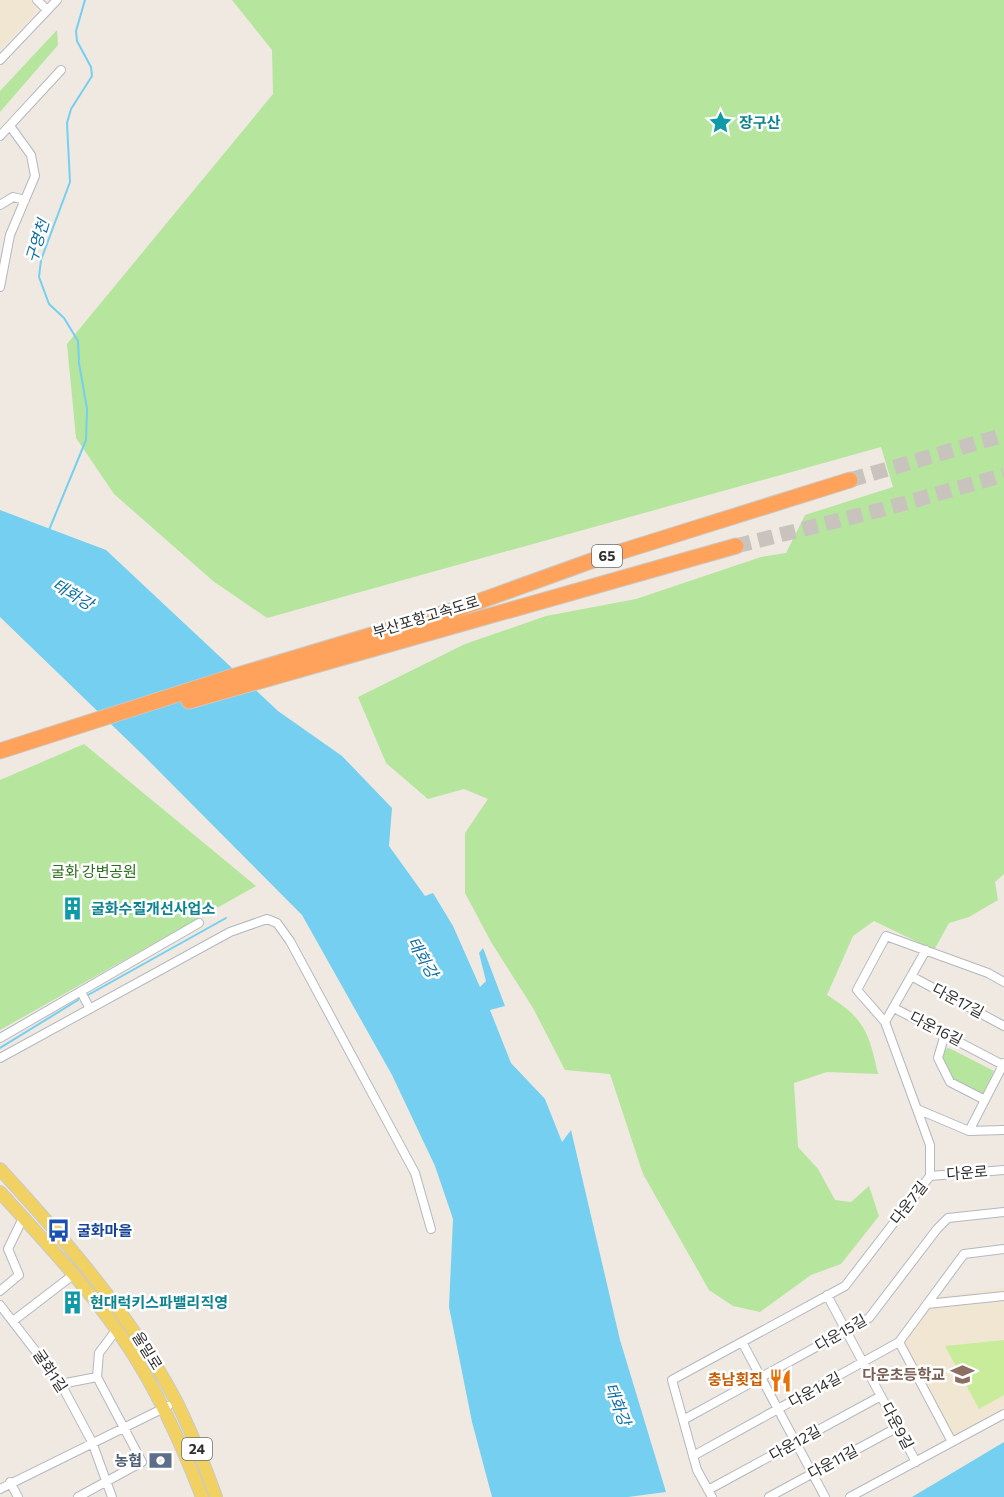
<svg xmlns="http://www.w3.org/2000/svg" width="1004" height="1497" viewBox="0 0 1004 1497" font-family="Commissioner,'Noto Sans KR',sans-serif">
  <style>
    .education { fill: #f0e6d1 }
    .green { fill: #b6e59e }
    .pitch { fill: #c9ec9a }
    .water { fill: #75cff0 }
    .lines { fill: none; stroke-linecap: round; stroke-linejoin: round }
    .stream { stroke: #75cff0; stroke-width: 2 }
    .motorway-tunnel { stroke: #c8c4bd; stroke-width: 15; stroke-dasharray: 15 8; stroke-linecap: butt }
    .minor-casing { stroke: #b4b7c1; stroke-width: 10 }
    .primary-casing { stroke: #c9c9c9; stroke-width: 14 }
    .motorway-casing { stroke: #c9c9c9; stroke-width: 17 }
    .minor { stroke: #fff; stroke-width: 8 }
    .primary { stroke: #f2d163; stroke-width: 12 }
    .motorway { stroke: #ffa35c; stroke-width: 15 }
    .labels { text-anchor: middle; stroke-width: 5; stroke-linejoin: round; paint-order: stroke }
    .shield { fill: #fff; stroke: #6d6d6d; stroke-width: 1.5 }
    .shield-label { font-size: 14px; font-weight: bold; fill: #2e2e2e }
    .culture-label { font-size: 15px; font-weight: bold; fill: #0d838f; stroke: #fff; text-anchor: start }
    .street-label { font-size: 15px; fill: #2e2e2e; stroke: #fff }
    .park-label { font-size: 15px; fill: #2c6e1b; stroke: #fff }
    .transit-label { font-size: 15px; font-weight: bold; fill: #164399; stroke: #fff; text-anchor: start }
    .education-label { font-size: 15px; font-weight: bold; fill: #785e54; stroke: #fff; text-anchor: end }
    .food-label { font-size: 15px; font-weight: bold; fill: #c56008; stroke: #fff; text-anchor: end }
    .service-label { font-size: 15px; font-weight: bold; fill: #4e5e75; stroke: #fff; text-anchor: end }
    .water-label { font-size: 16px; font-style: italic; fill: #0d6fa3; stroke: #fff }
  </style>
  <rect width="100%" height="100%" fill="#efe9e1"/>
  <!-- education -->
  <path class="education" d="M0 0H32L36 12 0 50Z
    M1004 1288V1407L953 1436 904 1343 938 1297Z"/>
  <!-- green -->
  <path class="green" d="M232 0H1004V874L995 882 998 900 969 917 949 923 934 950 874 921 853 936 827 995C864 1018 869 1032 878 1074L827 1072 794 1083 798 1147 818 1169 835 1200 851 1202 869 1186 879 1216 841 1264 811 1275 760 1312 733 1306 709 1290 643 1174 610 1074 565 1070 533 1008 491 942 465 893V833L488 799 464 789 428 799 386 763 358 697 465 644 546 616 636 599 761 557 786 553 805 515 893 487 881 447 267 618 213 581 114 494 76 438 67 344 273 94 272 50Z
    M57 30 58 45 0 112V91Z
    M84 744 256 886 0 1030V780Z
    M949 1048 994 1071 982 1096C957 1083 944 1080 941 1050Z"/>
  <!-- pitch -->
  <path class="pitch" d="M1004 1340V1395L979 1409 945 1346Z"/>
  <!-- water -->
  <path class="water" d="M0 510 106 550 278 711 342 756 392 808 389 846 425 896 433 893 453 926 480 987 486 981 479 953 483 948 505 1006 490 1010 511 1063 545 1099 562 1142 571 1130 620 1340 666 1492 628 1497H492L472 1422 449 1307 453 1219 435 1166 392 1075 302 915 144 756 0 617Z
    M1004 1442V1497H912Z"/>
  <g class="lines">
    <!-- stream -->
    <path class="stream" d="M49 530 86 440 87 409 79 363 78 341 64 318 49 304 39 277 41 260 70 182 67 123 71 109 92 76 91 67 77 41 76 31 85 0
      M88 995 226 918
      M0 1048 78 1000"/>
    <!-- motorway-tunnel -->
    <path class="motorway-tunnel" d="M850 480 1004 435
      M736 546 884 509 1004 475"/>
    <defs>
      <path id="minor" d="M37 0 47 10
        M0 60 57 0
        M0 136 61 70
        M0 205 13 197 25 200
        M0 287 10 235 35 176 31 155 10 126
        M911 976 1004 1026
        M81 992 90 1009
        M894 1008 1003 1065
        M885 1022 926 950
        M945 1034 938 1058 950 1082 985 1100
        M0 1038 199 923
        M0 1058 230 932 267 919 277 923 290 941 415 1173 431 1229
        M917 1109 969 1131 1004 1130
        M969 1131 1004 1063
        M930 1176 1004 1170
        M0 1291 19 1275 8 1249 23 1218
        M827 1295 916 1462
        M927 1304 1004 1296
        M0 1305 61 1384 92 1442 112 1497
        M13 1321 73 1275
        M742 1342 825 1497
        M899 1342 952 1442
        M97 1377 99 1353 117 1329
        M61 1384 97 1377 142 1462 78 1497
        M683 1420 869 1318 937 1229 948 1218 1004 1212
        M693 1456 899 1342 964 1254 1004 1249
        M10 1482 18 1497
        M0 1489 168 1406
        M708 1490 881 1396
        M712 1497 697 1470 672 1380 845 1286 930 1176V1145L885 1022 857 990 886 936 988 973 1004 982
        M769 1497 898 1427
        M850 1497 1004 1414"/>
      <path id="primary" d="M0 1169C65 1240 130 1314 175 1399 191 1430 204 1464 216 1497
        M0 1192C45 1242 93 1292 129 1348 160 1395 182 1445 202 1497"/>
      <path id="motorway" d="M189 701 736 546
        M0 751 228 678 455 610 591 561 850 480"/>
    </defs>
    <!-- minor casing -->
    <use href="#minor" class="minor-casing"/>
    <!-- primary casing -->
    <use href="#primary" class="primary-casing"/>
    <!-- motorway casing -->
    <use href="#motorway" class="motorway-casing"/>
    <!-- minor -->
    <use href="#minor" class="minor"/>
    <!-- primary -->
    <use href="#primary" class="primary"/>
    <!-- motorway -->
    <use href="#motorway" class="motorway"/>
  </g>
  <!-- icons -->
  <defs>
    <symbol id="sight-bare" viewBox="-9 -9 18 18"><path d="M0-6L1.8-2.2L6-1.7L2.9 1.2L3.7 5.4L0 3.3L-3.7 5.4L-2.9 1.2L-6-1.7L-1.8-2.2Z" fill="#0f9aa8" stroke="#fff" stroke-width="2.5" paint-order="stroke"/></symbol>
    <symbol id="building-bare" viewBox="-9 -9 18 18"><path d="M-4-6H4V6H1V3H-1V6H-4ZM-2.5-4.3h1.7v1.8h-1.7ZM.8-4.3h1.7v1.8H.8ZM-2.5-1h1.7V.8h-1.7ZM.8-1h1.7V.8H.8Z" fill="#0f9aa8" stroke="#fff" stroke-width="2.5" paint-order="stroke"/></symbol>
    <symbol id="bus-bare" viewBox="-9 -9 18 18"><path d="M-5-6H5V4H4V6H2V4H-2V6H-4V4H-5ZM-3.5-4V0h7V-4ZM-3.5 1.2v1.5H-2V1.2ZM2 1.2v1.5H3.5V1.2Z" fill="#1a4fb4" stroke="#fff" stroke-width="2.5" paint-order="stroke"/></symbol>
    <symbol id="school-bare" viewBox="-9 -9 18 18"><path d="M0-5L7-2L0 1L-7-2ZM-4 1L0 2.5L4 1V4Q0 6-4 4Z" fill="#8d6e63" stroke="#fff" stroke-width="2.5" paint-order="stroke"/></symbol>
    <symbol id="restaurant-bare" viewBox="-9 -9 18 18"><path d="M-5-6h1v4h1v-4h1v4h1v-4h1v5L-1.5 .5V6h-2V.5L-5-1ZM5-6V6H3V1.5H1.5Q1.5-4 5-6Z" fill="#e8710a" stroke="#fff" stroke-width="2.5" paint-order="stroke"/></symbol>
    <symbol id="bank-bare" viewBox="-9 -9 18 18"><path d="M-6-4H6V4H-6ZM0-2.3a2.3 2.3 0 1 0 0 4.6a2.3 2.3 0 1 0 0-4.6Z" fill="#5c6f8a" stroke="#fff" stroke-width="2.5" paint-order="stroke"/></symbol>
  </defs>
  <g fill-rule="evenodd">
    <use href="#sight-bare" x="704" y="106" width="33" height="33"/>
    <use href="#building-bare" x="56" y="892" width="33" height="33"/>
    <use href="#bus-bare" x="42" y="1214" width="33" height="33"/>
    <use href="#building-bare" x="56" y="1286" width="33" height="33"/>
    <use href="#school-bare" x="946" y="1358" width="33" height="33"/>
    <use href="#restaurant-bare" x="764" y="1364" width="33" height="33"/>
    <use href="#bank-bare" x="144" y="1444" width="33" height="33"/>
  </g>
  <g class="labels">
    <!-- shield labels -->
    <g class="shield">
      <rect x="592" y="545" width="30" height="22" rx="4.5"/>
      <rect x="182" y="1438" width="30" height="22" rx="4.5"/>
    </g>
    <g class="shield-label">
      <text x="607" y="561">65</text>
      <text x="197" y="1454">24</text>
    </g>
    <!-- culture labels -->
    <g class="culture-label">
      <text x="739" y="128">장구산</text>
      <text x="91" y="914">굴화수질개선사업소</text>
      <text x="90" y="1308">현대럭키스파밸리직영</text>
    </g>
    <!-- street labels -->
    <g class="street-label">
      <text transform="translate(426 617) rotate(-17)" y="5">부산포항고속도로</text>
      <text transform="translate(958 1001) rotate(28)" y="5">다운17길</text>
      <text transform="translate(936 1029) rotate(27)" y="5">다운16길</text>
      <text transform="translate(967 1173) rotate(-4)" y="5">다운로</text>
      <text transform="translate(909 1203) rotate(-52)" y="5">다운7길</text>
      <text transform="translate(841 1333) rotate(-30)" y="5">다운15길</text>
      <text transform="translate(147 1351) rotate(58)" y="5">울밀로</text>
      <text transform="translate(50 1371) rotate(56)" y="5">굴화1길</text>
      <text transform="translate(815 1390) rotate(-28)" y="5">다운14길</text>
      <text transform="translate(897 1426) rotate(62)" y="5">다운9길</text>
      <text transform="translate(795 1443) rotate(-29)" y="5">다운12길</text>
      <text transform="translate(833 1462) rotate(-28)" y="5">다운11길</text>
    </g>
    <!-- park labels -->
    <g class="park-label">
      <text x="94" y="877">굴화 강변공원</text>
    </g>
    <!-- transit labels -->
    <g class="transit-label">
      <text x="77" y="1236">굴화마을</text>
    </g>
    <!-- education labels -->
    <g class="education-label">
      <text x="945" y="1380">다운초등학교</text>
    </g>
    <!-- food labels -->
    <g class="food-label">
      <text x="763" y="1385">충남횟집</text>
    </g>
    <!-- service labels -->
    <g class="service-label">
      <text x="142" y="1466">농협</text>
    </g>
    <!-- water labels -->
    <g class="water-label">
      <text transform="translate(37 241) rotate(-73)" y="6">구영천</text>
      <text transform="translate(73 594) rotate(31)" y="6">태화강</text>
      <text transform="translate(423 957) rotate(60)" y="6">태화강</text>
      <text transform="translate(618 1404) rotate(69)" y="6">태화강</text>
    </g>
  </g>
</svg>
